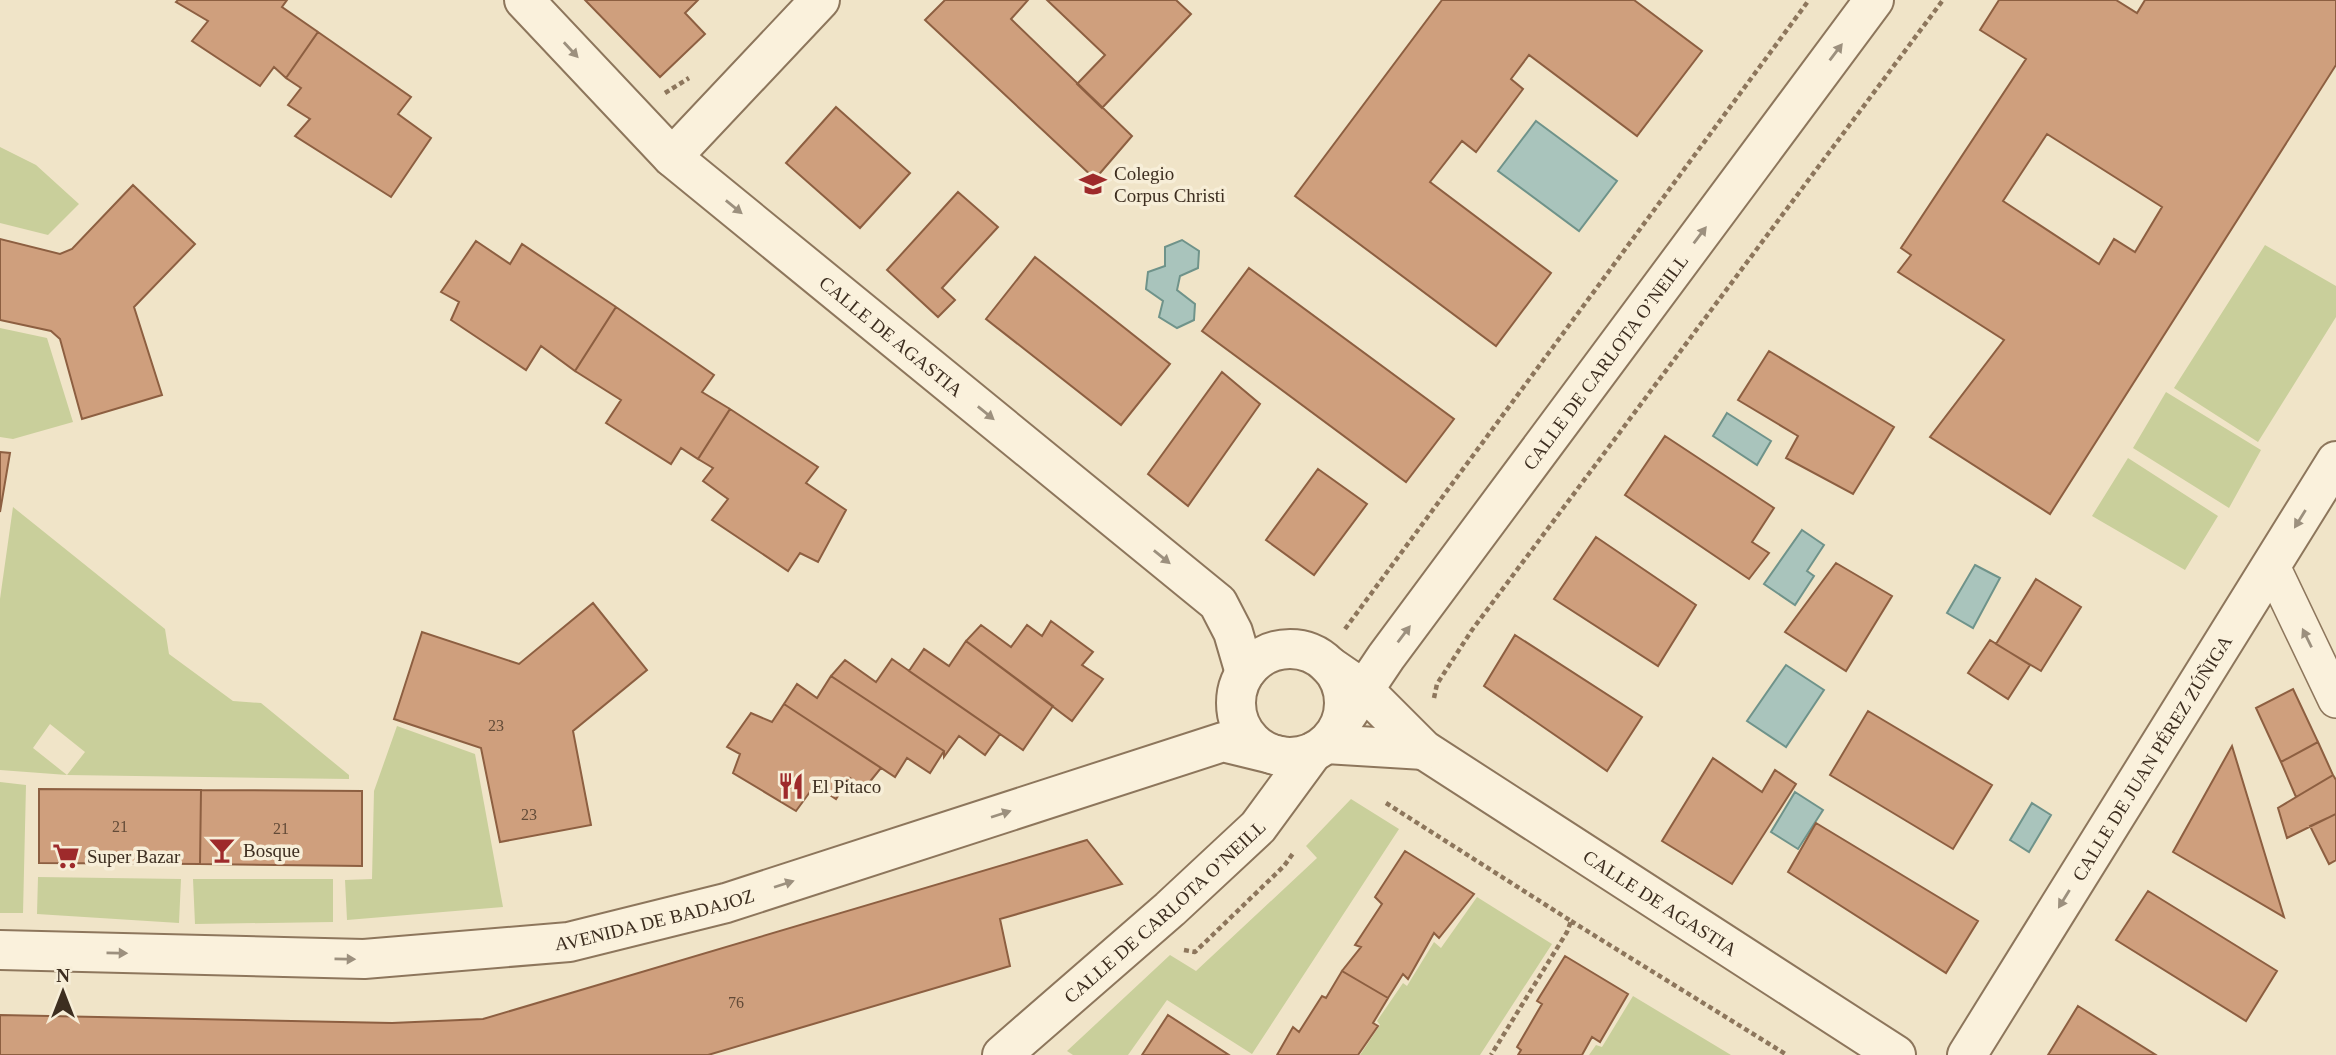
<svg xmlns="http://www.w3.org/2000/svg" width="2336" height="1055" viewBox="0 0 2336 1055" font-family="Georgia,serif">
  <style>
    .green { fill: #c9cf9b }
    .water { fill: #a9c4bc; stroke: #6f938a; stroke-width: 2 }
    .building { fill: #cf9f7d; stroke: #8d5f41; stroke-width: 2; fill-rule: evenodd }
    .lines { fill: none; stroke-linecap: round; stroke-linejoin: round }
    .pedestrian-casing { stroke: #8d765c; stroke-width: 38 }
    .minor-casing { stroke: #8d765c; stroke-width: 42 }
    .path { stroke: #8d765c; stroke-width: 4.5; stroke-dasharray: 5 3.5; stroke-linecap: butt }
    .pedestrian { stroke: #faf1dc; stroke-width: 35 }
    .minor { stroke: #faf1dc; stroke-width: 38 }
    .oneway { fill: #9c907e }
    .labels { text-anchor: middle; stroke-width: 7; stroke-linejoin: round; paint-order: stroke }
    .number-label { font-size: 16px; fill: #624a37 }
    .poi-label { font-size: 19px; fill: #3d2e20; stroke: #f7eed8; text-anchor: start }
    .street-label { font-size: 19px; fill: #3d2e20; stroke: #f7eed8 }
  </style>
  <rect width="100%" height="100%" fill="#f0e4c8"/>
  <!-- green -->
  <path class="green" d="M0 147 36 165 79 204 48 235 0 223Z
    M2265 245 2336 286V317L2258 442 2174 388Z
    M0 328 47 338 73 422 13 439 0 437Z
    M2166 392 2261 450 2229 508 2133 448Z
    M2128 458 2218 516 2185 570 2092 516Z
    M13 507 165 629 169 654 233 701 261 703 349 775V779L67 775 85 752 50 724 33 748 67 775 0 770V599Z
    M397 726 475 754 503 907 347 920 345 880 372 879 374 791Z
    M0 782 26 785 23 913H0Z
    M1351 799 1399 829 1252 1054 1167 1000 1128 1055H1073L1067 1051 1170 955 1196 971 1317 858 1306 846Z
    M38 877 181 879 179 923 37 914Z
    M193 879H333V922L195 924Z
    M1477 897 1552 944 1480 1055H1360L1380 1025 1377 1021 1403 983 1407 986 1434 942 1441 948Z
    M1633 996 1731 1055H1589L1596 1045 1602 1047Z"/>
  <!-- water -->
  <path class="water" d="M1536 121 1617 181 1579 231 1498 171Z
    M1182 240 1199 251 1198 268 1180 276 1177 290 1195 304 1194 320 1177 328 1159 317 1163 301 1146 289 1148 272 1165 266V247Z
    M1727 413 1771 441 1757 465 1713 436Z
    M1802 530 1824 545 1807 571 1814 576 1795 605 1764 584Z
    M1975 565 2000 578 1973 628 1947 613Z
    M1786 665 1824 690 1786 747 1747 721Z
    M1795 792 1823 810 1798 849 1771 832Z
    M2032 803 2051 815 2029 852 2010 840Z"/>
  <!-- building -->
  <path class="building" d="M178 0H287L282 7 318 32 286 78 274 67 260 86 192 41 208 21 176 2Z
    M585 0H698L685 13 705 34 660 77Z
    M945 0H1028L1011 19 1132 136 1095 179 925 20Z
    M1047 0H1176L1191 14 1102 108 1077 84 1105 55Z
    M1442 0H1634L1702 51 1637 136 1529 55 1511 79 1523 89 1476 152 1462 141 1430 182 1551 273 1496 346 1295 196Z
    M1999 0H2116L2137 13 2145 0H2336V65L2050 514 1930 437 2004 340 1898 272 1911 255 1901 248 2026 59 1980 30ZM2047 134 2162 207 2135 252 2114 239 2099 264 2003 201Z
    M318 32 411 97 398 114 431 138 391 197 295 136 310 119 288 105 301 88 286 78Z
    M836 107 910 173 860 228 786 163Z
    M133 185 195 244 134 307 162 395 82 419 60 339 51 331 0 320V239L60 254 72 249Z
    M958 192 998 227 942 288 955 300 938 317 887 270Z
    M476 241 510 264 522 244 616 307 575 371 541 346 526 370 451 320 459 302 441 292Z
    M1035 257 1170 364 1121 425 986 319Z
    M1249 268 1454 419 1406 482 1202 331Z
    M616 307 714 375 702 392 730 409 698 459 681 448 671 464 606 423 621 400 575 371Z
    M1769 351 1894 427 1853 494 1786 458 1798 436 1738 400Z
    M1222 372 1260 404 1188 506 1148 474Z
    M730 409 818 467 806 483 846 510 818 562 800 553 788 571 712 520 728 499 703 481 713 468 698 459Z
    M1665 436 1774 508 1752 542 1769 553 1749 579 1625 495Z
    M0 452 10 453 0 512Z
    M1318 469 1367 504 1314 575 1266 540Z
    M1596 537 1696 605 1658 666 1554 599Z
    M1836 563 1892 596 1846 671 1785 632Z
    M2036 579 2081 607 2041 671 1996 644Z
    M593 603 647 670 573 731 591 825 500 842 481 748 394 719 422 632 519 664Z
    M1051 621 1093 652 1082 665 1103 679 1072 721 966 641 981 625 1011 647 1027 625 1042 636Z
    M1515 635 1642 717 1607 771 1484 686Z
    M1990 640 2030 665 2008 699 1968 673Z
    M966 641 1053 706 1023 750 909 671 924 649 949 666Z
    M892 659 1000 734 985 755 959 736 944 757V751L831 676 845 660 876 682Z
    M831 676 944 751 930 773 907 758 895 777 784 704 797 684 817 698Z
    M2293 689 2318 742 2281 762 2256 708Z
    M784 704 881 768 864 789 850 778 836 799 815 785 796 811 733 773 740 754 727 747 751 713 772 722Z
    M1868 711 1992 785 1953 849 1830 775Z
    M2318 742 2333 775 2296 797 2281 762Z
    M2232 746 2284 917 2173 852Z
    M1713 758 1762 792 1775 770 1796 784 1732 884 1662 841Z
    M2333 775 2336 780V814L2287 838 2278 808Z
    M39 789 201 790 200 864 39 863Z
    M201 790 362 791V866L200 864Z
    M2336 814V860L2329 864 2310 826Z
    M1816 823 1978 921 1946 973 1788 872Z
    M1087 840 1122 884 1000 919 1010 966 708 1055H0V1015L392 1023 483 1019Z
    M1405 851 1474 894 1439 938 1434 933 1408 979 1403 974 1388 998 1342 971 1361 947 1355 945 1382 904 1375 897Z
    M2148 891 2277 971 2246 1021 2116 940Z
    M1565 956 1628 994 1600 1042 1592 1037 1582 1055H1518L1521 1050 1517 1047 1542 1004 1537 1001Z
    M1342 971 1388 998 1373 1023 1378 1026 1358 1055H1277L1293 1027 1299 1032 1322 996 1326 998Z
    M2078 1006 2156 1055H2048Z
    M1168 1015 1229 1055H1142Z"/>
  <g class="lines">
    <defs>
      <path id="pedestrian" d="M2271 564 2336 700"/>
      <g id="minor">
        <path id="s1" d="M524 0 672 157 1218 603 1233 632 1245 673"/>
        <path d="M672 157 820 0"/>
        <circle cx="1290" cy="703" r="54"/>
        <path id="s2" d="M1328 665 1363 689 1424 750 1896 1055"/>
        <path id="s3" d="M1339 727 1386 657 1874 0"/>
        <path d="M1326 744 1424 750"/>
        <path id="s4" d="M0 950 364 959 569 942 726 903 1223 742 1284 757"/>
        <path id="s5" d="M1002 1055 1170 909 1258 827 1313 752"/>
        <path id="s6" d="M1967 1055 2336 461"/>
      </g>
    </defs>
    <!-- pedestrian casing -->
    <use href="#pedestrian" class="pedestrian-casing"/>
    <!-- minor casing -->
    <use href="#minor" class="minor-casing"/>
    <!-- path -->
    <path class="path" d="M665 93 689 78
      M1345 629 1809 0
      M1434 698 1437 684 1472 630 1943 0
      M1386 803 1571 921 1567 932 1491 1055
      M1571 921 1787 1055
      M1184 950 1195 952 1284 866 1294 852"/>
    <!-- pedestrian -->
    <use href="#pedestrian" class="pedestrian"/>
    <!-- minor -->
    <use href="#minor" class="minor"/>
  </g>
  <!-- one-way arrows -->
  <defs><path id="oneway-solid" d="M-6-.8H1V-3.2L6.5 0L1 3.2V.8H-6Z" transform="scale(1.75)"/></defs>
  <g class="oneway">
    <use href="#oneway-solid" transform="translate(571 50) rotate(47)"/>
    <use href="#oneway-solid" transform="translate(1836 52) rotate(-53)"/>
    <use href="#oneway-solid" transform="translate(734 207) rotate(39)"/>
    <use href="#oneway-solid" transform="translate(1700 235) rotate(-53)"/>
    <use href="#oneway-solid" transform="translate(986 413) rotate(39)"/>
    <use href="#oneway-solid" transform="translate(2300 519) rotate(122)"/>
    <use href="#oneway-solid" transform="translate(1162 557) rotate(39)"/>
    <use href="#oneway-solid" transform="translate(1404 634) rotate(-53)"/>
    <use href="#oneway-solid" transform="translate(2307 638) rotate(-116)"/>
    <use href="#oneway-solid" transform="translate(1001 814) rotate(-18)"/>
    <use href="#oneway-solid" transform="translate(784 884) rotate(-18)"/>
    <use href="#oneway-solid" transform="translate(2064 899) rotate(122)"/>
    <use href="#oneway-solid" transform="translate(117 953) rotate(1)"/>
    <use href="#oneway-solid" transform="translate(345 959) rotate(1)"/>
  </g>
  <!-- icons -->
  <defs>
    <symbol id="school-bare" viewBox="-9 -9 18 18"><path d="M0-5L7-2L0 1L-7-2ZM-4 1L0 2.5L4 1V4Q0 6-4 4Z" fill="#9e2a2b" stroke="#f7eed8" stroke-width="2.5" paint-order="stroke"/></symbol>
    <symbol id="restaurant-bare" viewBox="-9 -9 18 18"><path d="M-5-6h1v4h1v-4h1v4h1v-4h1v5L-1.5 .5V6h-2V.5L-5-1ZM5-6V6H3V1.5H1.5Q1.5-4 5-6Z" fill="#9e2a2b" stroke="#f7eed8" stroke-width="2.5" paint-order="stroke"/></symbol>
    <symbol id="bar-bare" viewBox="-9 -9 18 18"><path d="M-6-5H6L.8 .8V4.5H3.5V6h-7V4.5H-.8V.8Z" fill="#9e2a2b" stroke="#f7eed8" stroke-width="2.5" paint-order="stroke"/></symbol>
    <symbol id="supermarket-bare" viewBox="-9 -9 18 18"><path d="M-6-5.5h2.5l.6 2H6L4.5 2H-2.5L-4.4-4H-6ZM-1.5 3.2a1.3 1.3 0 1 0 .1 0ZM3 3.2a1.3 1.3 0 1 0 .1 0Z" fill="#9e2a2b" stroke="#f7eed8" stroke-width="2.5" paint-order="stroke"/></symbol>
  </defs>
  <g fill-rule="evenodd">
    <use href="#school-bare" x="1074" y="165" width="38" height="38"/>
    <use href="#restaurant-bare" x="772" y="767" width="38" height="38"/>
    <use href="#bar-bare" x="203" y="831" width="38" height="38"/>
    <use href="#supermarket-bare" x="47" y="837" width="38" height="38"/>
  </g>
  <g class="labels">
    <!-- number labels -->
    <g class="number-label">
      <text x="496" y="731">23</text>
      <text x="529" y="820">23</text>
      <text x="120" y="832">21</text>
      <text x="281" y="834">21</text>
      <text x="736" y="1008">76</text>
    </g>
    <!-- poi labels -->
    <g class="poi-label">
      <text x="1114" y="180">Colegio<tspan x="1114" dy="22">Corpus Christi</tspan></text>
      <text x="812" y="793">El Pitaco</text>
      <text x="243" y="857">Bosque</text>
      <text x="87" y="863">Super Bazar</text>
    </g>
    <!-- street labels -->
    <g class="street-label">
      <text dy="7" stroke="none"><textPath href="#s1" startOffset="499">CALLE DE AGASTIA</textPath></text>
      <text dy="7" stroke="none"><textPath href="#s3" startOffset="452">CALLE DE CARLOTA O’NEILL</textPath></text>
      <text dy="7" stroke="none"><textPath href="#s6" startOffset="350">CALLE DE JUAN PÉREZ ZÚÑIGA</textPath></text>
      <text dy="7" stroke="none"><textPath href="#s2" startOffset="410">CALLE DE AGASTIA</textPath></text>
      <text dy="7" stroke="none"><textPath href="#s5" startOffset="217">CALLE DE CARLOTA O’NEILL</textPath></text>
      <text dy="7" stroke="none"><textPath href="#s4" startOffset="658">AVENIDA DE BADAJOZ</textPath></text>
    </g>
  </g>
  <!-- north arrow -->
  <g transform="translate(63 992)" stroke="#f7eed8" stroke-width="5" paint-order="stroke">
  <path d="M0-5L12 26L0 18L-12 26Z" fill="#3d2e20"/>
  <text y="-10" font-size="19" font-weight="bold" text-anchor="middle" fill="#3d2e20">N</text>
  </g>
</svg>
